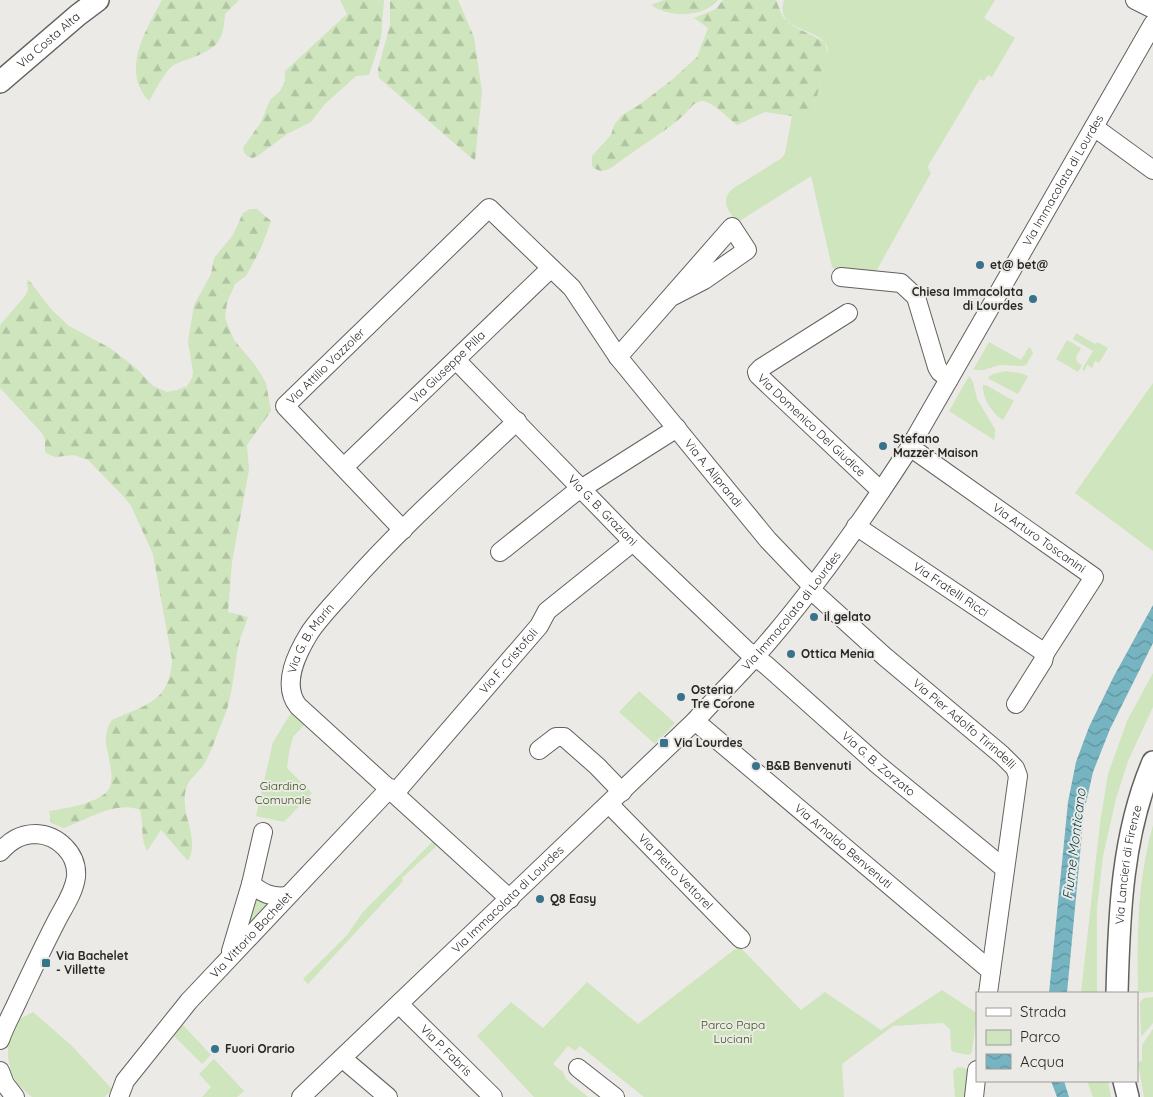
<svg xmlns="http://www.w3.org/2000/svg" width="1153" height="1097" viewBox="0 0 1153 1097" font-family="Quicksand,sans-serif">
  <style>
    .green { fill: #cee5bd }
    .forest { fill: url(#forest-firs) }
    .water { fill: url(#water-waves) }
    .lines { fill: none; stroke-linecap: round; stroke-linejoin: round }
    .minor-casing { stroke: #63615e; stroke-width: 20 }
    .major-casing { stroke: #63615e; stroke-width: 24 }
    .minor { stroke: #fff; stroke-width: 18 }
    .major { stroke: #fff; stroke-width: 21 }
    .poi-dot { fill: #39728b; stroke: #eceae6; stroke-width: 2 }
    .labels { text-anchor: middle; stroke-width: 4; stroke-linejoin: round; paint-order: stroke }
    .street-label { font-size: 12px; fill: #292826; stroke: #eceae6 }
    .poi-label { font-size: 12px; font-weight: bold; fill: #292826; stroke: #eceae6; text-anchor: start }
    .park-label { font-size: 12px; fill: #355315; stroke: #eceae6 }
    .water-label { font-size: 14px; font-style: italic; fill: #003c47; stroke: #eceae6 }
  </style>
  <defs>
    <pattern id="forest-firs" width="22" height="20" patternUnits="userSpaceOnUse" patternTransform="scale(1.25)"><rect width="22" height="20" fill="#cee5bd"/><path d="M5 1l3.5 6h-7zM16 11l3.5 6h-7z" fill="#b1c4a2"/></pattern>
    <pattern id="water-waves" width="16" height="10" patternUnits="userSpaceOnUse" patternTransform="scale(1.25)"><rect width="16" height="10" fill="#76b4c2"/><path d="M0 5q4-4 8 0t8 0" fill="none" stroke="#61929d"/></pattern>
  </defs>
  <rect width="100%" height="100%" fill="#eceae6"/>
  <!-- green -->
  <path class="green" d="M784 0H995L984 18 1015 38 992 77 988 75 984 81 980 79 928 166 929 170 931 173 874 275 839 272 832 267 811 176 738 222C728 212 720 201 732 189L782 158 785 153 792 116 811 119 828 54C828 51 828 46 825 43 812 26 775 31 784 0Z
    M1076 333 1095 344 1097 342 1108 348 1099 363 1095 361 1092 368 1087 365 1084 371 1082 369 1093 351 1073 339Z
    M1067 340 1081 348 1076 357 1077 362 1082 365 1078 372 1056 359Z
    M989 342 1021 360 1029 347 1032 350 1033 353 1026 365 1023 366 1000 365 983 370H973Z
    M1006 371 1020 373 1028 376 1018 394 989 379 988 377 993 374Z
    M969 376 973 382 977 399 995 429V435L994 440 949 411Z
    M1153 383V551L1075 493Z
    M983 385H986L1014 401 1003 420C993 414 982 398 983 385Z
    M1153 673V707L1128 761 1116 799 1103 856 1097 909V993H1081L1100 823 1108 774 1127 721Z
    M639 691 675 723 655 744 619 712Z
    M293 710 307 722 293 737 289 753 287 768 312 793 284 822 256 816 273 742Z
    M1153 825V992L1138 993C1137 935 1137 882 1153 825Z
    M436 838 441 842 402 878 403 881 308 984 303 979 347 935 363 912Z
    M253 897 271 901 252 923 248 920Z
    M739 946 801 1010 825 992 881 1030 942 990 977 1013 972 1052 969 1055 953 1052 951 1049 950 1029 943 1023 893 1026 842 1064 844 1097H644L580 1046 575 1051 568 1046 553 1064 563 1072 566 1079 588 1097H534L477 1036 511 1002 543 1028 587 982 638 1024Z
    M1153 997V1023L1141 1037 1140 1002 1144 998Z
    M33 1012 71 1045 112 1089 105 1097H32L17 1084 11 1071 8 1058V1045L18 1020Z
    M181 1023 211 1055 202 1064 172 1034Z
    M1153 1029V1097H1144L1138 1062 1142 1061V1045Z
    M214 1059 244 1091 237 1097H202L211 1087 199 1074Z
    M958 1067 965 1068 969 1072 966 1097H955L953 1071Z
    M1087 1081H1108L1111 1097H1093Z"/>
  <!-- forest -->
  <path class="forest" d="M162 0H239L225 14C223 44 217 48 189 59 183 61 176 63 171 67 162 76 156 90 149 101 120 70 146 30 162 0Z
    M340 0H384L381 38 369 75 356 76 324 105 311 122 287 134 259 155 253 158 248 157 244 152 243 148 261 122 270 100 280 91 285 82V71L347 14Z
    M390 0H458L474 37 482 92 475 161 379 78 378 69 390 25Z
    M664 0H718C703 18 669 18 651 5Z
    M723 0H776C778 5 780 10 782 15 790 29 813 33 825 43L828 54 811 119 765 112 737 125C729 119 712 101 702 101 693 102 689 110 684 115 661 135 634 150 611 168 602 172 599 172 592 166V156L611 135 614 125 622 115 639 105 673 79 697 57 708 28 694 18 716 9Z
    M250 209H257L271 221 261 248 246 276 235 284 227 303 225 318 234 340 255 365 266 383 271 411 247 445 249 470 232 562 228 612 248 617C245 627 240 637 238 647 234 669 233 694 225 715 218 731 213 749 204 764 199 773 188 779 186 789 179 813 201 838 188 861L161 830 147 851C140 838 144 825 140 810 117 800 86 820 64 828L51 823 49 811C65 809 108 802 111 784 113 773 109 760 107 749 105 739 106 728 112 720 145 705 170 702 172 660L153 554 131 506 125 498 88 460 74 455 55 457 50 455 45 452V440L42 433 0 388V325L25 296 28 290 27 282 28 279 51 309 69 326 110 348 136 368 153 386 167 392 177 390 187 386 192 378 193 372 188 341 194 305 211 274 214 258 233 235 243 213Z"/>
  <!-- water -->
  <path class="water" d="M1153 605V643L1110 729 1093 772 1084 812 1067 993H1049L1068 802 1076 762 1089 727 1114 676Z
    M1051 1081H1064L1069 1097H1057Z"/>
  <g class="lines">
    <defs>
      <g id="minor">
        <path d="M1135 0 1153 9"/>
        <path d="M1094 127 1153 170"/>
        <path d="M841 277 901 283 916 297 937 367 940 372 949 379"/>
        <path id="s1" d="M848 313 761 368 757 372 758 375 881 491"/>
        <path d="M618 357 732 227 747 250 704 280 671 297"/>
        <path id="s2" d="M456 360 633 542 746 650 766 665 877 764 1005 869"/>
        <path id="s3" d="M910 447 1094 577 1045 653 1043 661 1016 704"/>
        <path id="s4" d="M344 467 551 268"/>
        <path id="s5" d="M856 526 1045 653"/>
        <path id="s6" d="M403 530 285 406 489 208 572 288 618 357 768 540 812 586"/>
        <path d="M500 552 573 494 677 428"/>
        <path id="s7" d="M810 589 884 656 1002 755 1015 768 1018 776 988 993"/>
        <path id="s8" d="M695 721 991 971"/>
        <path d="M539 750 556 737H564L597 766 622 792"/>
        <path id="s9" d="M395 793 539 626 547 611 633 542"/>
        <path id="s10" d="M609 804 741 939"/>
        <path d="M0 852C10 841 20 834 36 834 58 835 78 854 76 877 74 893 63 908 56 922 43 947 31 973 19 998 13 1012 5 1025 0 1040"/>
        <path d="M251 884C262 893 272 898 287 896"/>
        <path id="s11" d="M510 899 298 706C281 684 297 653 310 632 321 616 336 601 349 586 401 527 460 475 517 421"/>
        <path d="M231 951 251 884 263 832"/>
        <path id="s12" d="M399 1004 493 1097"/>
        <path d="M342 1058 388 1097"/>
        <path d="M578 1068 615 1097"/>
        <path d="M0 1071 5 1084 15 1097"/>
        <path id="s13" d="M119 1097 125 1081 189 1001 390 788"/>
        <path id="s14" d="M301 1097 695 721C714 700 735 679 754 658 812 593 863 520 910 447L1153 24"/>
        <path d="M974 1097 977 1070"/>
      </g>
      <g id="major">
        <path id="s15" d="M0 82 78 15 98 0"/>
        <path id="s16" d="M1117 993C1119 915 1122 834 1153 762"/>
        <path d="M1124 1081 1128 1097"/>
      </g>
    </defs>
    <!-- minor casing -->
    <use href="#minor" class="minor-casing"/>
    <!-- major casing -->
    <use href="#major" class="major-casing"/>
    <!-- minor -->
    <use href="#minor" class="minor"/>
    <!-- major -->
    <use href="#major" class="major"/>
  </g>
  <!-- markers -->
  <g class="poi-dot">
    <circle cx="980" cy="265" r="5"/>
    <circle cx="1033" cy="299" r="5"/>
    <circle cx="883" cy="446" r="5"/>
    <circle cx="814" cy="617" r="5"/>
    <circle cx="791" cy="654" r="5"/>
    <circle cx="681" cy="697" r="5"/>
    <rect x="659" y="738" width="10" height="10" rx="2.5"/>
    <circle cx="756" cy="766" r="5"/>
    <circle cx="540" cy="899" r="5"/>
    <rect x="41" y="958" width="10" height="10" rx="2.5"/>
    <circle cx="215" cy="1049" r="5"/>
  </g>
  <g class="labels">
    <!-- street labels -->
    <g class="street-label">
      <text dy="4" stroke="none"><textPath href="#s15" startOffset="64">Via Costa Alta</textPath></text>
      <text dy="4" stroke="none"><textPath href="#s14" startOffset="1201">Via Immacolata di Lourdes</textPath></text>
      <text dy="4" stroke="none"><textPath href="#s6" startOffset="228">Via Attilio Vazzoler</textPath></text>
      <text dy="4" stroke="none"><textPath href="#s4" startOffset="144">Via Giuseppe Pilla</textPath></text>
      <text dy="4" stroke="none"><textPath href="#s1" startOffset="185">Via Domenico Del Giudice</textPath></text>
      <text dy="4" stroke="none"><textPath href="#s6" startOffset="804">Via A. Aliprandi</textPath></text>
      <text dy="4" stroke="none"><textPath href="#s2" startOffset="210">Via G. B. Graziani</textPath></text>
      <text dy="4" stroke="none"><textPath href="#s3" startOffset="158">Via Arturo Toscanini</textPath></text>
      <text dy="4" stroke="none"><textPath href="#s5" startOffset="114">Via Fratelli Ricci</textPath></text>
      <text dy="4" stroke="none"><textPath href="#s14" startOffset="691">Via Immacolata di Lourdes</textPath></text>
      <text dy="4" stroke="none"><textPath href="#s11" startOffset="361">Via G. B. Marin</textPath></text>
      <text dy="4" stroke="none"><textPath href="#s9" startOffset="174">Via F. Cristofoli</textPath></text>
      <text dy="4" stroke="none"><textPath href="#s7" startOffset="205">Via Pier Adolfo Tirindelli</textPath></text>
      <text dy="4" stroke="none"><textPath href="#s2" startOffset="585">Via G. B. Zorzato</textPath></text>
      <text dy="4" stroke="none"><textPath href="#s8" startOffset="194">Via Arnaldo Benvenuti</textPath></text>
      <text dy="4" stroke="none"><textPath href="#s16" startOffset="129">Via Lancieri di Firenze</textPath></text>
      <text dy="4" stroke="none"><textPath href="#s10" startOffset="95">Via Pietro Vettorel</textPath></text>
      <text dy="4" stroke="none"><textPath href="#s14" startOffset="286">Via Immacolata di Lourdes</textPath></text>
      <text dy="4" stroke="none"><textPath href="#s13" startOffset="210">Via Vittorio Bachelet</textPath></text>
      <text dy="4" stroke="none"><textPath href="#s12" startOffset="66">Via P. Fabris</textPath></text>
    </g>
    <!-- poi labels -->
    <g class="poi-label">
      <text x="990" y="269">et@ bet@</text>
      <text x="1023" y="296" text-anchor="end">Chiesa Immacolata<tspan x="1023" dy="14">di Lourdes</tspan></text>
      <text x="893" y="443">Stefano<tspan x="893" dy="14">Mazzer Maison</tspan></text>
      <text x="824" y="621">il gelato</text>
      <text x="801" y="658">Ottica Menia</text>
      <text x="691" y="694">Osteria<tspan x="691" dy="14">Tre Corone</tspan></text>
      <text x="674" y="747">Via Lourdes</text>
      <text x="766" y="770">B&amp;B Benvenuti</text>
      <text x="550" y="903">Q8 Easy</text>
      <text x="56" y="960">Via Bachelet<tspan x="56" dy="14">- Villette</tspan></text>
      <text x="225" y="1053">Fuori Orario</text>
    </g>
    <!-- park labels -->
    <g class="park-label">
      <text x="283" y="790">Giardino<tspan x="283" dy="14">Comunale</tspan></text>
      <text x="733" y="1029">Parco Papa<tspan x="733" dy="14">Luciani</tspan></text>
    </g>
    <!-- water labels -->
    <g class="water-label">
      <text transform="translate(1074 844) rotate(-83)" y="5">Fiume Monticano</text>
    </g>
  </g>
  <!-- legend -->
  <rect x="976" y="992" width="162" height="90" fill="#eceae6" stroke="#9e9c99"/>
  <rect x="986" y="1008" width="25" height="8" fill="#ffffff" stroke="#9e9c99"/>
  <text x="1020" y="1017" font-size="15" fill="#292826">Strada</text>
  <rect x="986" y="1030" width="25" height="15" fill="#cee5bd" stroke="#9e9c99"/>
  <text x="1020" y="1042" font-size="15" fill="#292826">Parco</text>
  <rect x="986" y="1054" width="25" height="15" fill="url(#water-waves)" stroke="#9e9c99"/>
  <text x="1020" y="1067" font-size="15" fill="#292826">Acqua</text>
</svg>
